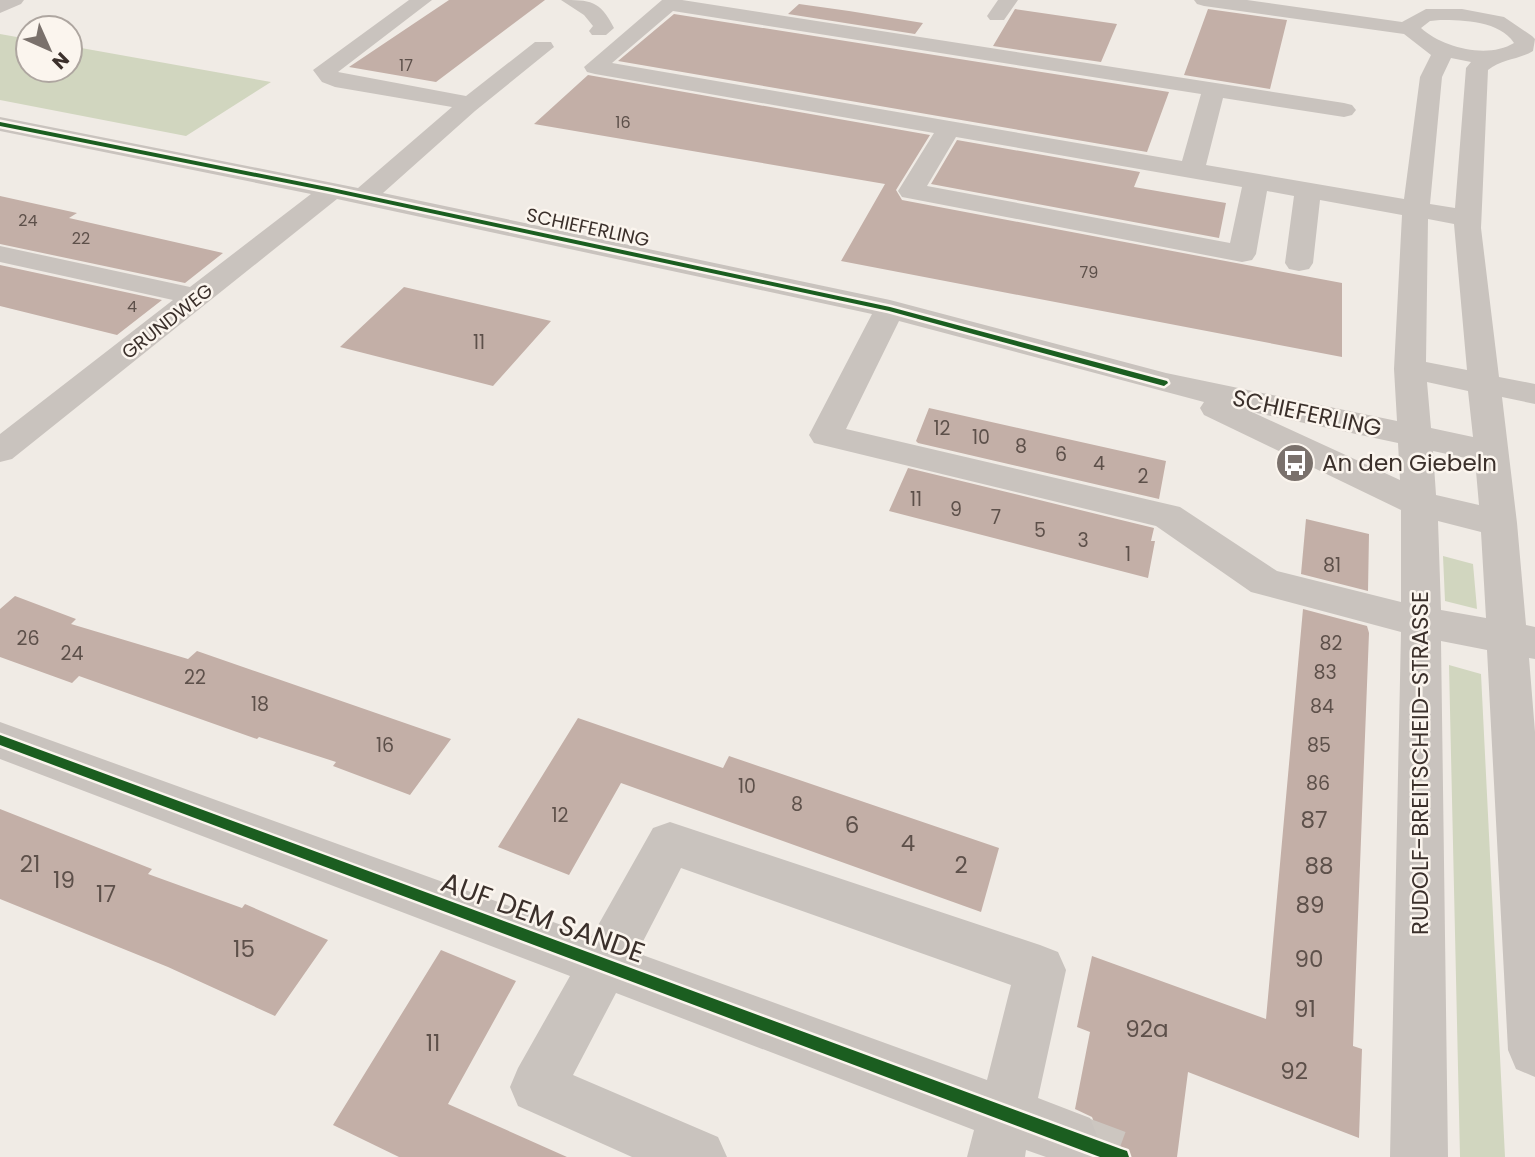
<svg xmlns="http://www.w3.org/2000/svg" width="1535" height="1157" viewBox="0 0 1535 1157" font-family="Poppins,sans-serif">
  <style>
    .green { fill: #d1d6bf }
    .building { fill: #c3afa7 }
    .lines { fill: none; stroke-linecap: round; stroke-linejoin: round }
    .minor-tunnel { stroke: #ccc6c0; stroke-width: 50; stroke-dasharray: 50 25; stroke-linecap: butt }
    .minor { fill: #c9c3be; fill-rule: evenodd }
    .cycleway-casing { stroke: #fbf5ee; stroke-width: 5 }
    .cycleway { fill: #1b5e20; fill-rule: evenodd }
    .labels { text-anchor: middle; stroke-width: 5; stroke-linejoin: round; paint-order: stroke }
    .far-number-label { font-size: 16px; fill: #5d504a }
    .far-street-label { font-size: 19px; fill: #3b302b; stroke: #fbf5ee }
    .number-label { font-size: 19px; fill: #5d504a }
    .street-label { font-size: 23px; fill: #3b302b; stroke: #fbf5ee }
    .poi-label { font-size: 23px; fill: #3b302b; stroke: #fbf5ee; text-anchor: start }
    .near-number-label { font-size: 23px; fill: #5d504a }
    .near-street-label { font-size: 28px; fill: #3b302b; stroke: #fbf5ee }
  </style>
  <rect width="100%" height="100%" fill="#f0ebe5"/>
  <!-- green -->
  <path class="green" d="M0 34 28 39V70H70V46L271 82 186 136 0 100Z
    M1443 556 1473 564 1477 609 1445 601Z
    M1449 665 1481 674 1505 1157H1460Z"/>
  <!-- building -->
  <path class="building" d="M449 0H545L436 82 349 67Z
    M799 4 849 11 923 23 915 34 788 14Z
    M1015 9 1117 24 1101 62 993 46Z
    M1208 9 1287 20 1270 89 1184 75Z
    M674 14 1169 92 1147 152 618 61Z
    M588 75 930 135 896 190 902 200 1342 283V357L841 261 885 184 534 124Z
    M957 140 1140 172 1134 187 1226 203 1219 238 931 184Z
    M0 196 77 213 69 218 223 253 185 283 0 244Z
    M0 265 162 300 117 335 0 306Z
    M404 287 551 321 493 386 340 347Z
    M929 408 1166 461 1159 499 918 443 916 441Z
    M908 468 1154 528 1151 541H1155L1148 578 889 511Z
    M1306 519 1369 534 1368 591 1301 574Z
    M15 596 76 619 71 624 188 659 197 651 451 739 410 795 333 766 336 762 259 737 257 739 79 676 72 683 0 657V609Z
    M1303 609 1367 626 1369 633 1353 1046 1362 1049 1359 1138 1188 1072 1177 1157H1093L1100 1137 1092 1117 1075 1109 1090 1032 1077 1027 1092 956 1266 1019Z
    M578 718 723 768 729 756 999 848 981 912 621 783 569 875 498 847Z
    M0 809 152 869 148 874 242 908 245 904 328 940 275 1016 168 967 0 899Z
    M441 950 516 981 448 1104 567 1157H399L333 1125Z"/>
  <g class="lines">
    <!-- minor-tunnel -->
    <path class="minor-tunnel" d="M1070 1138 1121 1157"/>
    <!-- minor -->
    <path class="minor" d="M0 0H24L21 4 0 13Z
      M409 0H432L338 72 466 96 535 42H551L554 47 475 111 383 193 890 300 1166 373 1397 421 1394 369 1402 215 1320 200 1313 263 1309 269 1299 271 1289 269 1285 263 1294 196 1267 191 1256 254 1252 260 1242 262 902 197 898 191 934 133 595 74 587 72 584 67 662 0H682L1344 103 1352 105 1356 110 1352 115 1344 117 1223 98 1206 165 1404 199 1420 77 1431 55 1404 34 1204 6 1197 4 1194 0H1247L1402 22 1426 9H1462L1504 17 1532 36 1535 39 1533 51C1518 60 1501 59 1488 70L1481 228 1499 377 1535 384V404L1502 397 1517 523 1526 625 1535 627V659L1529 658 1535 732V1077L1516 1069 1508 1050 1487 650 1441 641 1448 1157H1390L1401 632 1251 592 1156 526 814 443 809 435 872 314 337 199 12 459 0 462V434L173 300 0 262V246L190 287 311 194 0 131V117L358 188 452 107 335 87 322 82 313 70ZM673 11 1201 94 1182 161 612 63ZM1440 20C1464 20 1500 21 1514 43 1488 59 1443 48 1421 28L1430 21ZM1451 58 1471 62 1466 68 1455 208 1430 204 1442 77ZM956 137 1242 187 1230 243 927 186ZM1428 219 1454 224 1467 370 1426 362ZM899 321 1204 402 1200 408 1204 415 1401 510V602L1277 571 1180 507 846 429ZM1427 382 1468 391 1473 437 1431 428ZM1252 412 1398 443 1400 480ZM1433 451 1475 460 1479 505 1436 495ZM1438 521 1481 532 1486 618 1441 610Z
      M561 0C590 0 600 0 614 28L606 35H592L589 31 593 26 584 15Z
      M998 0H1018L1004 20H990L987 16Z
      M0 722 592 936 653 828 670 822 1040 945 1058 952 1066 970 1038 1098 1090 1118 1098 1138 1090 1157H1046L1026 1150 1025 1157H967L974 1130 616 993 573 1075 718 1137 727 1157H632L518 1106 510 1087 518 1068 570 976 0 759ZM681 868 1011 985 987 1080 637 953Z"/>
    <defs>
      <path id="cycleway" d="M0 122 332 188 890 307 1167 381 1168 383 1164 386 889 311 332 192 0 126Z
        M0 735 1121 1149 1127 1151 1129 1157H1100L0 745Z"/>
    </defs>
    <!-- cycleway casing -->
    <use href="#cycleway" class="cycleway-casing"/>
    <!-- cycleway -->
    <use href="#cycleway" class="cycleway"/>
  </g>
  <!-- icons -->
  <defs>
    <symbol id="bus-disc" viewBox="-11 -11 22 22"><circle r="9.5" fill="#7a716c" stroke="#fbf5ee"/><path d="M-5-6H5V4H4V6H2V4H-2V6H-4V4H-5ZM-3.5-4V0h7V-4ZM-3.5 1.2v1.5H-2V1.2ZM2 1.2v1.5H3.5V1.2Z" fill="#fff"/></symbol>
  </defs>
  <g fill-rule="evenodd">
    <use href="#bus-disc" x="1273" y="441" width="44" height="44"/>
  </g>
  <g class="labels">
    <!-- far-number labels -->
    <g class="far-number-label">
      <text x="406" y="71">17</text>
      <text x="623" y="128">16</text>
      <text x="28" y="226">24</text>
      <text x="81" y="244">22</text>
      <text x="1089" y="278">79</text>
      <text x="132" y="312">4</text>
    </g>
    <!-- far-street labels -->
    <g class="far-street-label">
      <text transform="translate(588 227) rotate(12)" y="7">SCHIEFERLING</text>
      <text transform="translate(167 321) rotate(-38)" y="7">GRUNDWEG</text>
    </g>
    <!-- number labels -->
    <g class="number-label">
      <text x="479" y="349">11</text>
      <text x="942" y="435">12</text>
      <text x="981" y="444">10</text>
      <text x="1021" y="453">8</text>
      <text x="1061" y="461">6</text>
      <text x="1099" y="470">4</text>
      <text x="1143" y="483">2</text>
      <text x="916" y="506">11</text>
      <text x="956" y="516">9</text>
      <text x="996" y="524">7</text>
      <text x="1040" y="537">5</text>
      <text x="1083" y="547">3</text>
      <text x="1128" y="561">1</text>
      <text x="1332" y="572">81</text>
      <text x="28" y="645">26</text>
      <text x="1331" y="650">82</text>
      <text x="72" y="660">24</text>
      <text x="1325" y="679">83</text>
      <text x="195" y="684">22</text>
      <text x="260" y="711">18</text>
      <text x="1322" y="713">84</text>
      <text x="385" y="752">16</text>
      <text x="1319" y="752">85</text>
      <text x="1318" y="790">86</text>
      <text x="747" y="793">10</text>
      <text x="797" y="811">8</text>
      <text x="560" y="822">12</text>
    </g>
    <!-- street labels -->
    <g class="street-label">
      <text transform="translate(1307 413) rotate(12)" y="8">SCHIEFERLING</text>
      <text transform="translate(1420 763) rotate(-90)" y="8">RUDOLF-BREITSCHEID-STRASSE</text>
    </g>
    <!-- poi labels -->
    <g class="poi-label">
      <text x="1322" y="471">An den Giebeln</text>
    </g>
    <!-- near-number labels -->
    <g class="near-number-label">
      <text x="1314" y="828">87</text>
      <text x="852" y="833">6</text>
      <text x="908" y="851">4</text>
      <text x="30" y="872">21</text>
      <text x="961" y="873">2</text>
      <text x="1319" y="874">88</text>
      <text x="64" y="888">19</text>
      <text x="106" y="902">17</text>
      <text x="1310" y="913">89</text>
      <text x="244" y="957">15</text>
      <text x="1309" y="967">90</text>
      <text x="1305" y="1017">91</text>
      <text x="1147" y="1037">92a</text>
      <text x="433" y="1051">11</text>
      <text x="1294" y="1079">92</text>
    </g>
    <!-- near-street labels -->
    <g class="near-street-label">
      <text transform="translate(543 917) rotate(20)" y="10">AUF DEM SANDE</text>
    </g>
  </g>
  <!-- north arrow -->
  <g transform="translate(49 49) rotate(135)"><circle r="33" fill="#fbf5ee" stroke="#aea6a0" stroke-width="2"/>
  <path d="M0-5L12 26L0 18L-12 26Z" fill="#7a716c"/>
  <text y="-10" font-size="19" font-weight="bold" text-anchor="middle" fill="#3b302b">N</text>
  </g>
</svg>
